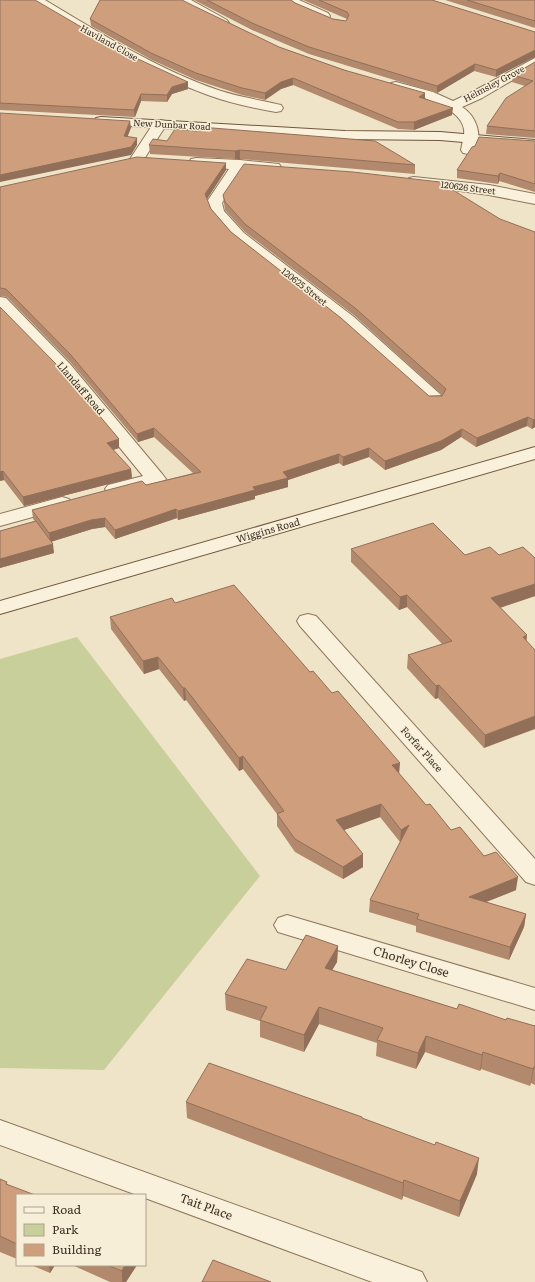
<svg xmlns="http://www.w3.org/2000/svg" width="535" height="1282" viewBox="0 0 535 1282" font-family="Literata,serif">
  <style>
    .green { fill: #c9cf9b }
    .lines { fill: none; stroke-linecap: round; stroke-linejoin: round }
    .street-casing { stroke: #8d765c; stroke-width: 2 }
    .secondary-casing { stroke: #6f573f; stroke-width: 2 }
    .street { fill: #faf1dc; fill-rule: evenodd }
    .secondary { fill: #faf1dc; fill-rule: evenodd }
    .wall { fill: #b2896c }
    .shaded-wall { fill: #916f58 }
    .building { fill: #cf9f7d; stroke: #916f58 }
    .labels { text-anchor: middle; stroke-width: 3; stroke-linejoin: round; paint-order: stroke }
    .far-street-label { font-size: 9px; fill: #3d2e20; stroke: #f7eed8 }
    .street-label { font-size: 10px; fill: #3d2e20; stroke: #f7eed8 }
    .near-street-label { font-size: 12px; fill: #3d2e20; stroke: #f7eed8 }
  </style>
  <rect width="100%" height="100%" fill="#f0e4c8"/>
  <!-- green -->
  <path class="green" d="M77 637 260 876 104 1070 0 1068V659Z"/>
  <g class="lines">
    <defs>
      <path id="street" d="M30 0H45C100 33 157 69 218 90 239 97 260 100 281 105L283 108 281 111 276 112C253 108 230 103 208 95 145 72 88 37 32 3Z
        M176 0H191L227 20 229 23 227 26H219L178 3Z
        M285 0H299L328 13 330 16 328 19C319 21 291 8 285 0Z
        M535 58V67L482 98 462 107C477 116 484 138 473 153L468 154 463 153 461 150C462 143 465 136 464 129 460 105 411 94 391 89L389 86 391 83 396 82 433 92 453 101 472 92Z
        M160 120 165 121 167 124 144 159 142 162 137 163 132 162 130 159 153 124 155 121Z
        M196 158 240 160 279 164 281 167 279 170 274 171 243 169 222 203 224 211 244 233 354 317 441 395 444 399 441 403 435 404 429 403 342 325 232 239 212 216 206 203 229 169 191 165 189 162 191 159Z
        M414 177 489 185 535 194V204L489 195 409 184 407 181 409 178Z
        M0 297 6 298 70 364 163 475 166 479 163 483 115 495 108 493 105 489 108 485 143 476 58 372 0 312Z
        M62 497 69 499 72 503 69 507 0 526V514Z
        M308 614 316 616 535 859V885L526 882 300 626 297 621 300 616Z
        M287 915 535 988V1010L278 932 274 925 278 918Z
        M0 1120 422 1272 427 1282H372L145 1198V1195H137L0 1145Z"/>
      <path id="secondary" d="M101 117 345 131 440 132 535 140V148L440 140 345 139 96 124 94 121 96 118Z
        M535 447V459L0 614V601Z"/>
    </defs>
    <!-- street casing -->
    <use href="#street" class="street-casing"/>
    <!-- secondary casing -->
    <use href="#secondary" class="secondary-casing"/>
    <!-- street -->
    <use href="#street" class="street"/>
    <!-- secondary -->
    <use href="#secondary" class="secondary"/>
  </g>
  <!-- wall -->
  <path class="wall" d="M0 0 95 35 188 89 172 94 167 102 141 101 135 117 0 110Z
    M194 0H291L295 3 333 19 346 21 347 19 303 0H432L535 32 496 77 474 71 437 93 309 54 252 30Z
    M445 0H535V28Z
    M194 6 279 47 425 98 452 115 414 130 398 129 293 85 281 89 265 100 242 95 196 80 152 60 91 26 90 19Z
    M535 62V138L486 134 487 126 525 86 512 82 513 75Z
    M167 141 415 165V174L240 159H235L150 154 149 145Z
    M535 141V192L499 181 498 184 457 178V170Z
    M226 170 207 199 211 209 231 232 429 396 442 395 355 316 245 232 225 210 224 203 223 195 500 219 535 427 532 429 527 426 476 447 461 437 441 450 385 470 369 457 343 466 339 463 288 480V487L255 496V499L178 520 177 518 115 539 105 527 92 529 51 542 54 553 0 568V531L35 521 33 519 32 510 146 485 193 473 154 437 138 442 71 363 7 297 0 296V187Z
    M0 307 119 439V448L113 450 131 469 132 478 24 506 4 480 0 481Z
    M351 549 465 555H499L535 558V596L500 608 484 748 438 698 435 699 407 668 408 655 442 644 407 607 399 610 351 562Z
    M175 603 399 774 426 805 451 830 484 856 516 890 486 902 526 914 524 927 509 960 416 932V926L369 912 370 900 400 842 380 817 344 830 363 867 343 879 295 852 277 826V814L243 769 239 771 186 700 184 701 159 669 144 674 111 629 110 617Z
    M338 946 337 962 332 970 457 1009 535 1026V1085L531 1083 530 1086 481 1069 480 1071 425 1052 416 1069 376 1056 377 1043 319 1024 304 1052 260 1037V1021L226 1010 225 994 286 970Z
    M186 1102 362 1119 477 1174 459 1217 403 1196 402 1200 187 1118Z
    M0 1179 7 1182V1184L17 1195V1259L0 1252Z
    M31 1265H55L50 1273Z
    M72 1265H137L126 1282H110Z"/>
  <!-- shaded-wall -->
  <path class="shaded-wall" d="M535 50V57L496 77V70Z
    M475 64 474 71 437 93V86Z
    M293 78V85L281 89 265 100V93L281 82Z
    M188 82V89L172 94 167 102V95L172 87Z
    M425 93V100L419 97Z
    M141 94V101L135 117 134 110Z
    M453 108 452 115 414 130V122Z
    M130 121 131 128 125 143 124 136Z
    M137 138V145L131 155 0 182V175Z
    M240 150V159H235V151Z
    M226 163V170L205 202V194Z
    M500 173 499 181 498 184V176Z
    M528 417 527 426 476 447 477 438Z
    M535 419V427L532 429 533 420Z
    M154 428V437L138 442 137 434Z
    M462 429 461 437 441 450 385 470V461Z
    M119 439V448L107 452V443Z
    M369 448V457L343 466V457Z
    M339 454V463L288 480V487L255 496V499L178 520V511L253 487 283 472Z
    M131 469 132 478 24 506 23 497Z
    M3 471 4 480 0 481V472Z
    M176 509 177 518 115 539V530Z
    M105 518V527L92 529 50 542 49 533 91 520Z
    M53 544 54 553 0 568V559Z
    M535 584V596L490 611 491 598Z
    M407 595V607L399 610 400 597Z
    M527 635 526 648 523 637Z
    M158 657 159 669 144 674 143 661Z
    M439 685 438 698 435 699 436 686Z
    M183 688H185L186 700 184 701Z
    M535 716V729L484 748 485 735Z
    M243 756V769L239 771V758Z
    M400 763 399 775 392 765Z
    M381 804 380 817 336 833V820Z
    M409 825 400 843 401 830Z
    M363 854V867L343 879V867Z
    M518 877 516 890 468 909 469 897Z
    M526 914 524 927 509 960 510 947Z
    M338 946 337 962 324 984 325 968Z
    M319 1007V1024L304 1052V1035Z
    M426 1036 425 1052 416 1069 418 1053Z
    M483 1052 481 1069 480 1071 482 1055Z
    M534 1067 531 1083 530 1086 533 1069Z
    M479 1158 477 1174 459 1217 460 1201Z
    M404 1180 403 1196 402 1200 403 1183Z
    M49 1265H55L50 1273Z
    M125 1265H137L126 1282H122V1271Z"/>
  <!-- building -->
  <path class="building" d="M0 0H35L95 35 138 59 188 82 172 87 167 95 141 94 134 110 0 103Z
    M100 0H182L194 6 279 47 344 70 425 93 419 97 453 108 414 122H398L293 78 281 82 265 93 242 88 196 73 151 53 90 19Z
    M207 0H291L295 3 333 19 346 21 349 15 347 12 319 0H432L535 32V50L496 70 475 64 437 86 309 47 252 23Z
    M467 0H535V21Z
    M535 62V131L487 126 506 98 533 81 513 75Z
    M0 113 130 121 124 136 137 138 131 147 0 175Z
    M200 127 375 141 415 165 240 150 235 151 149 145 153 139 167 141 175 129 197 131Z
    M479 137 535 141V184L500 173 498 176 457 170 472 147 475 146Z
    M137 157 226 163 205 194 211 209 231 232 341 318 429 396H442L446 389 355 308 245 224 225 202 223 195 244 164 353 172 440 182 500 219 535 232V419L533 420 528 417 477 438 462 429 441 441 385 461 369 448 343 457 339 454 283 472 288 478 253 487 255 490 178 511 176 509 115 530 105 518 91 520 49 533 32 510 142 481 146 485 201 472 154 428 137 434 70 354 6 289 0 288V187Z
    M0 307 56 364 119 439 107 443 131 469 23 497 3 471 0 472Z
    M36 521 53 544 0 559V531Z
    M433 523 465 555 490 547 499 555 523 547 535 558V584L491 598 527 635 523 637 535 650V716L485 735 439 685 436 686 408 655 452 641 407 595 400 597 351 549Z
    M234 585 310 672 313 671 332 693 338 691 344 698 400 763 392 765 426 805 430 804 451 830 460 827 484 856 496 852 518 877 469 897 526 914 510 947 417 919 419 914 370 900 409 825 401 830 381 804 336 820 363 854 343 867 295 839 277 814 284 811 243 756 239 758 185 688H183L158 657 143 661 110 617 172 598 175 603Z
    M306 935 338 946 325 968 457 1009 459 1004 506 1020 507 1018 535 1026V1067H534L533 1069 483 1052 482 1055 426 1036 418 1053 377 1040 383 1028 319 1007 304 1035 260 1020 267 1007 225 994 247 959 286 970Z
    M209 1063 362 1117V1118L435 1145 436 1142 479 1158 460 1201 404 1180 403 1183 186 1102Z
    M0 1179 7 1182 6 1184 35 1195H17V1244L0 1236Z
    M213 1260 271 1282H202Z
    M107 1265H125L122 1271Z"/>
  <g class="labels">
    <!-- far-street labels -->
    <g class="far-street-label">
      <text transform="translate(109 43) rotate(29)" y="3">Haviland Close</text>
      <text transform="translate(494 84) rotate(-28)" y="3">Helmsley Grove</text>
      <text transform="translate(172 125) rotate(3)" y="3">New Dunbar Road</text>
      <text transform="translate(468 188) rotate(7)" y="3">120626 Street</text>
      <text transform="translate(304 287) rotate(38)" y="3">120625 Street</text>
    </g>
    <!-- street labels -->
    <g class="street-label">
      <text transform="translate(81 388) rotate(49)" y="4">Llandaff Road</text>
      <text transform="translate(268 530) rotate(-16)" y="4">Wiggins Road</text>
      <text transform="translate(422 749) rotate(48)" y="4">Forfar Place</text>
    </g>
    <!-- near-street labels -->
    <g class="near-street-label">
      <text transform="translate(411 962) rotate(17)" y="4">Chorley Close</text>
      <text transform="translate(206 1207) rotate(20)" y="4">Tait Place</text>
    </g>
  </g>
  <!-- legend -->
  <rect x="16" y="1194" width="130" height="72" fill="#f7eed8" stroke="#ada18e"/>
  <rect x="24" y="1207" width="20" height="6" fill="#faf1dc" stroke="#ada18e"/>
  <text x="52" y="1214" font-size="12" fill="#3d2e20">Road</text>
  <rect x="24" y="1224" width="20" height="12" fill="#c9cf9b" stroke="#ada18e"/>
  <text x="52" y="1234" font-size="12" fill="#3d2e20">Park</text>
  <rect x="24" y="1244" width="20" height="12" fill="#cf9f7d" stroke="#ada18e"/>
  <text x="52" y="1254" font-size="12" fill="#3d2e20">Building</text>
</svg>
